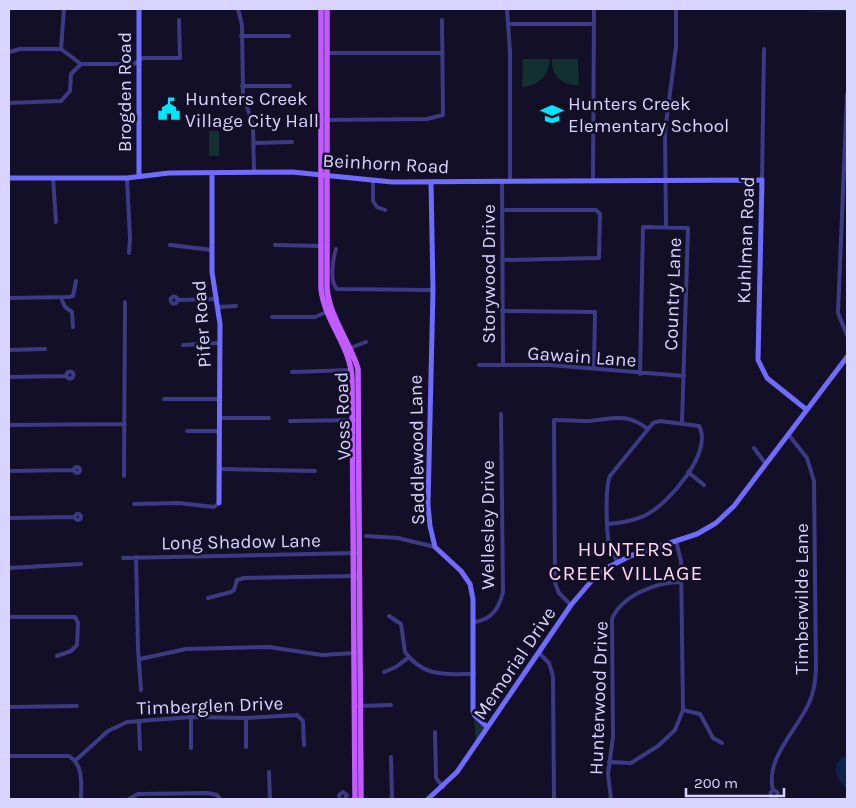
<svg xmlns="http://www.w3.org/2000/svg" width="856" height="808" viewBox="0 0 856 808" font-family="Karla,sans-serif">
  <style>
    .green { fill: #12302f }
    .water { fill: #0c2248 }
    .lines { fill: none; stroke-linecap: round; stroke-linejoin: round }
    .stream { stroke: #0c2248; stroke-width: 1 }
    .street { stroke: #3d3a85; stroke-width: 4 }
    .secondary { stroke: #6f6bff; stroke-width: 5 }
    .primary { stroke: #c25bff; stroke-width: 5.5 }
    .labels { text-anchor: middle; stroke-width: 5; stroke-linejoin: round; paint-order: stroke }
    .street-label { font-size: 19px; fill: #d9d4ff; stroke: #130f26 }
    .poi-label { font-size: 19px; fill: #d9d4ff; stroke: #130f26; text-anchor: start }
    .quarter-label { font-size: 21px; letter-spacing: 1px; fill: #ffd6f0; stroke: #130f26 }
  </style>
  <rect width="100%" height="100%" fill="#130f26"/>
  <!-- green -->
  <path class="green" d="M523 59H550C549 75 539 86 522 87Z
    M552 59H578L579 85C562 86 551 75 552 59Z
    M209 131H219V156H209Z
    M474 719 484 728 476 740Z"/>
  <!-- water -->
  <path class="water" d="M844 757H847V789C837 780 834 775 837 762Z"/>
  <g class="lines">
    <!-- stream -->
    <path class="stream" d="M808 9 812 12 847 10"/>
    <!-- street -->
    <path class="street" d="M238 9 242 25 243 93 253 126 254 172
      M507 9 510 52V182
      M508 24H594
      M241 36H289
      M61 49 64 9
      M9 52 20 49H61L81 64
      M327 53H442
      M242 86H290
      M847 94 838 313 847 335
      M9 103 61 101 70 91 71 74 81 64H134L143 58H180L179 20
      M326 120 427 119 443 115 442 20
      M254 143 292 142
      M53 178 56 222
      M127 178 130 238 129 253
      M762 180 764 49
      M373 181V201L377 207 385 210
      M593 181 594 9
      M502 182 503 365
      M502 210H596L600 214 599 258 502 260
      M666 227 665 131 676 47V9
      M170 245 212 250
      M275 245 322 246
      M336 249C333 259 329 281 337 289L433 290
      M170.5 300a3.5 3.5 0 1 1 7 0a3.5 3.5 0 1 1-7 0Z
      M9 298 69 297 73 296 76 281
      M61 298 65 307 72 312 73 327
      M177 300 217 299
      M218 307 236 306
      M502 311 595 312 594 369
      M272 317H315L329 311
      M183 345 220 343
      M350 348 366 342
      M9 350 45 349
      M479 365H550L684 376
      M66.5 375a3.5 3.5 0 1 1 7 0a3.5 3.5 0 1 1-7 0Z
      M292 372 352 370
      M640 374 643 227 688 228 682 423
      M9 377 66 376
      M164 399H219
      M220 418H269
      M290 421 358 420
      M9 425 125 424
      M187 431H219
      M754 448 765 463
      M74 470a3 3 0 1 1 6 0a3 3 0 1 1-6 0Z
      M220 469 315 471
      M9 471 74 470
      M688 472 704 485
      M124 476 125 302
      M134 504 179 503 214 507 219 503
      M75 517a3 3 0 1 1 6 0a3 3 0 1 1-6 0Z
      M9 518 74 517
      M608 524C621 523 634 521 646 515 668 504 714 452 699 426L660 421 653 423 610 476C605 487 606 535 610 547 611 552 615 557 617 561
      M366 536 398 538 435 547
      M136 557 138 649 141 690
      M123 558 355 553
      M9 568 81 564
      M208 598 231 592 234 590 237 580 244 578 356 576
      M571 605 559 593 555 583 554 420C565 420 577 421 589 421 614 419 625 412 648 429
      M389 616 401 624 405 652C424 678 446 674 474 674
      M9 617H75L78 623 77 645 71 651 57 656
      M474 622C492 620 499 608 503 592L501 414
      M539 653 549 663 553 676 554 799
      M140 659 186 649 269 647 322 655 355 653
      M384 672 396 667 409 657
      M359 706 391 705
      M9 707 77 706
      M683 710 700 714 713 738 722 743
      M191 717V748
      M139 722 140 749
      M435 732 436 778 443 787
      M246 747V718
      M9 756H69C84 766 81 783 81 799
      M391 757 392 799
      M76 760 108 731 127 722 191 717 246 718 297 715 303 721 304 745
      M609 762 631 763 658 746 675 730 683 710 681 561 676 541
      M269 772 270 799
      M773 790C765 759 796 731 808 705 814 694 815 682 816 670L814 481 807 458 788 434
      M770.5 794a3.5 3.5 0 1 1 7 0a3.5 3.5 0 1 1-7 0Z
      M129 799 138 794 208 793 217 795 220 799
      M340 799 339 795 343 792 347 795 345 799
      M611 799 608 774 613 737 612 619C622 595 657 582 681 582"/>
    <!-- secondary -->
    <path class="secondary" d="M139 9V175
      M212 173V272L220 324 219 503
      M9 178H127L169 173 292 172 392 182 762 180 758 360 767 378 807 410
      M431 182 433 290 428 505 430 526 435 547 461 571 470 584 473 599V711L475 716 487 727
      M428 799 457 772 571 605 594 578 605 569 630 556 697 534 716 523 734 506 847 357"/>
    <!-- primary -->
    <path class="primary" d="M321 9V288C324 321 351 346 352 379L355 799
      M327 9V289C330 318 350 342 358 369L361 799"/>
  </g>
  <!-- icons -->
  <defs>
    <symbol id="civic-bare" viewBox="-9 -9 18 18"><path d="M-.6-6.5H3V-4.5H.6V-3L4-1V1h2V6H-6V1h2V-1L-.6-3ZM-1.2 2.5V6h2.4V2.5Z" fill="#00e5ff" stroke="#130f26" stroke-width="2.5" paint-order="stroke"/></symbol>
    <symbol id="school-bare" viewBox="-9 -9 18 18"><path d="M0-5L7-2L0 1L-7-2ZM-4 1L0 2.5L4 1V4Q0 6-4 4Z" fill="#00e5ff" stroke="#130f26" stroke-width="2.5" paint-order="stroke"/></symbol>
  </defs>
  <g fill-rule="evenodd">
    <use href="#civic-bare" x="153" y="93" width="32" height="32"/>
    <use href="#school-bare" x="536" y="98" width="32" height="32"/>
  </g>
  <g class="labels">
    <!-- street labels -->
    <g class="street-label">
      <text transform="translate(124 92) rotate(-90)" y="7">Brogden Road</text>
      <text transform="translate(386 163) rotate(3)" y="7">Beinhorn Road</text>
      <text transform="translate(745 240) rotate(-88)" y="7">Kuhlman Road</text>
      <text transform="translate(488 274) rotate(-90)" y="7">Storywood Drive</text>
      <text transform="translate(672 294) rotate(-88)" y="7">Country Lane</text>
      <text transform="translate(201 324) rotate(-94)" y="7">Pifer Road</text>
      <text transform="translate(582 356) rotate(4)" y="7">Gawain Lane</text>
      <text transform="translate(342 416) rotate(-92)" y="7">Voss Road</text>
      <text transform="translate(416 450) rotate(-91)" y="7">Saddlewood Lane</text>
      <text transform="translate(487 525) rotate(-90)" y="7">Wellesley Drive</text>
      <text transform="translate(241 541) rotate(-1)" y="7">Long Shadow Lane</text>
      <text transform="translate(801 599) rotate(-90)" y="7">Timberwilde Lane</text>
      <text transform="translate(514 663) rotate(-56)" y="7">Memorial Drive</text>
      <text transform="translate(598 698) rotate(-88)" y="7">Hunterwood Drive</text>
      <text transform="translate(210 705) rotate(-2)" y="7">Timberglen Drive</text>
    </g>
    <!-- poi labels -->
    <g class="poi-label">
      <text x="185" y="105">Hunters Creek<tspan x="185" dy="22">Village City Hall</tspan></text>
      <text x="568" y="110">Hunters Creek<tspan x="568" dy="22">Elementary School</tspan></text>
    </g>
    <!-- quarter labels -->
    <g class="quarter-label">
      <text x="626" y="556">HUNTERS<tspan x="626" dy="24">CREEK VILLAGE</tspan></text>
    </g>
  </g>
  <!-- border -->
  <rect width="856" height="808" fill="none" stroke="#d9d4ff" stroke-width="20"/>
  <!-- scale -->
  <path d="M686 788v8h98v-8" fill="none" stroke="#d9d4ff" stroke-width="2.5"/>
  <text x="694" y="788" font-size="15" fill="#d9d4ff" stroke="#130f26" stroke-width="4" paint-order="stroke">200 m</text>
</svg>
